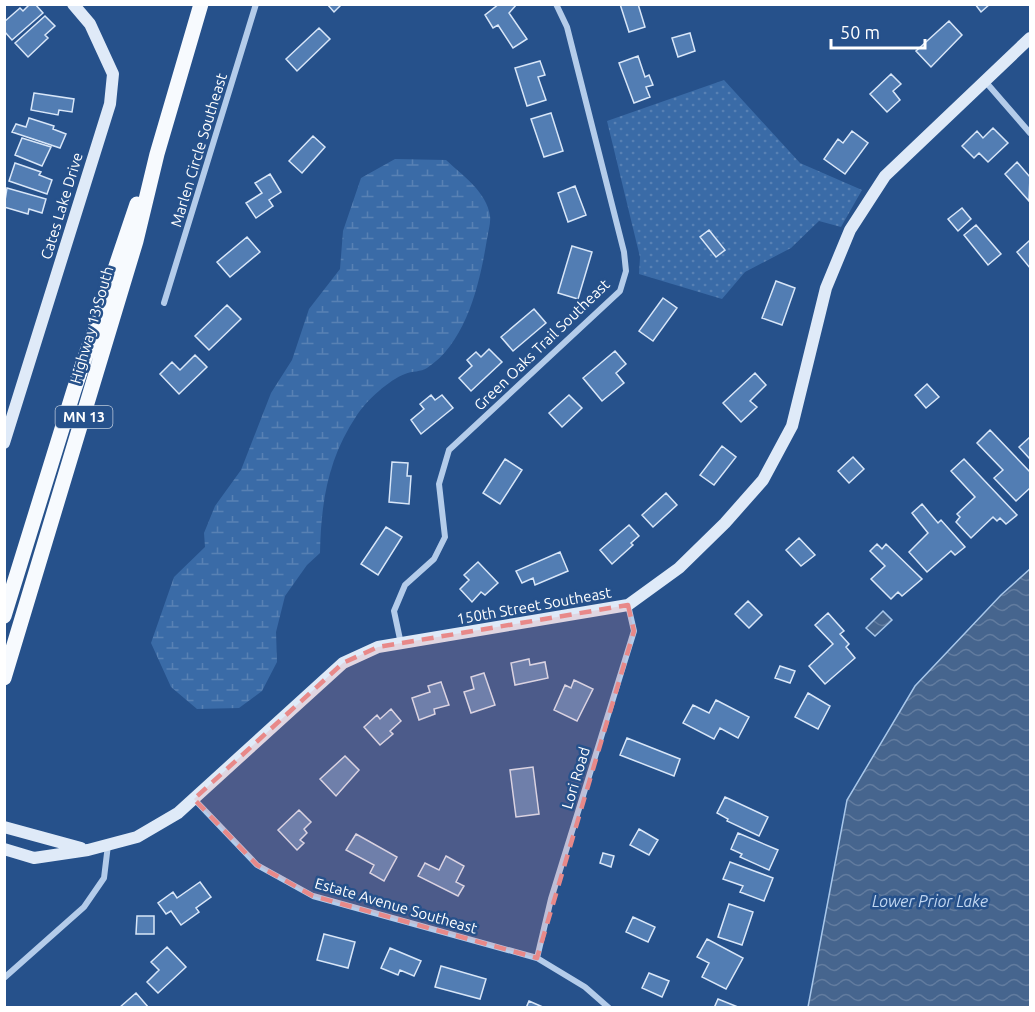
<svg xmlns="http://www.w3.org/2000/svg" width="1035" height="1012" viewBox="0 0 1035 1012" font-family="Ubuntu,sans-serif">
  <style>
    .wetland { fill: url(#wetland-marsh) }
    .park { fill: url(#park-dots) }
    .water { fill: url(#water-waves); stroke: #a8c7ea; stroke-width: 1.5 }
    .building { fill: #527db3; stroke: #d8e6f8; stroke-width: 1.5 }
    .lines { fill: none; stroke-linecap: round; stroke-linejoin: round }
    .street { stroke: #b4ccea; stroke-width: 6 }
    .secondary { stroke: #dfeaf8; stroke-width: 12 }
    .primary { stroke: #f7fafe; stroke-width: 15 }
    .marked { fill: #e88989; fill-opacity: 0.2; stroke: #e88989; stroke-width: 4.5; stroke-dasharray: 12 8; stroke-linejoin: round }
    .labels { text-anchor: middle; stroke-width: 5; stroke-linejoin: round; paint-order: stroke }
    .shield { fill: #26518b; stroke: #becbdc; stroke-width: 1.5 }
    .shield-label { font-size: 14px; font-weight: bold; fill: #fff }
    .street-label { font-size: 15px; fill: #fff; stroke: #26518b }
    .water-label { font-size: 16px; font-style: italic; fill: #c0d6f1; stroke: #26518b }
  </style>
  <defs>
    <pattern id="wetland-marsh" width="20" height="14" patternUnits="userSpaceOnUse" patternTransform="scale(1.5)"><rect width="20" height="14" fill="#3a6ba7"/><path d="M1 5h8M5 5V1M11 12h8M15 12V8" fill="none" stroke="#5881b4"/></pattern>
    <pattern id="park-dots" width="8" height="8" patternUnits="userSpaceOnUse" patternTransform="scale(1.5)"><rect width="8" height="8" fill="#3a6ba7"/><path d="M2 2h.1M6 6h.1" fill="none" stroke="#5881b4" stroke-width="1.8" stroke-linecap="round"/></pattern>
    <pattern id="water-waves" width="16" height="10" patternUnits="userSpaceOnUse" patternTransform="scale(1.5)"><rect width="16" height="10" fill="#46658e"/><path d="M0 5q4-4 8 0t8 0" fill="none" stroke="#627c9f"/></pattern>
  </defs>
  <rect width="100%" height="100%" fill="#26518b"/>
  <!-- wetland -->
  <path class="wetland" d="M395 159 446 160C462 175 487 192 490 216 491 223 488 232 487 239 480 282 467 342 427 368 421 372 412 371 405 374 389 380 367 400 357 415 328 458 321 502 320 553L307 565 285 596 276 632 277 662 262 691 239 708 197 709 171 687 151 643 174 577 205 547 204 533 215 506 241 470 271 393 292 360 309 309 340 269 343 231 361 178Z"/>
  <!-- park -->
  <path class="park" d="M724 80 800 163 862 190 841 227 819 221 791 248 745 272 722 299 639 274 640 257 607 121Z"/>
  <!-- water -->
  <path class="water" d="M1030 569V1007H808L847 800 915 686 1001 595Z
    M883 611 892 620 875 636 866 628Z"/>
  <!-- building -->
  <path class="building" d="M30 4H35L43 13 12 40 4 31V22L20 8 23 11Z
    M327 4H342L334 12Z
    M499 4H517L509 13 527 39 513 48 498 25 493 28 485 15Z
    M620 4H638L645 27 629 32Z
    M975 4H990L981 12Z
    M45 16 55 26 45 35 48 38 28 57 15 43Z
    M949 21 962 35 931 67 916 51Z
    M319 28 330 39 297 71 286 59Z
    M690 33 695 51 678 57 672 38Z
    M638 56 645 77 649 75 653 85 646 87 650 97 634 103 619 63Z
    M540 61 545 75 538 77 546 100 527 106 515 68Z
    M891 74 901 84 893 91 900 100 887 112 870 94Z
    M34 93 74 99 72 112 59 110 58 115 31 110Z
    M551 113 563 151 544 157 531 119Z
    M29 118 54 126 53 129 66 134 60 148 12 132 16 124 26 127Z
    M993 128 1008 143 988 162 979 153 974 158 962 146 977 131 983 138Z
    M852 131 868 143 845 174 824 159 838 139 843 143Z
    M313 136 325 147 302 173 289 161Z
    M22 138 51 147 42 166 15 155Z
    M1017 162 1030 177 1029 201 1005 174Z
    M15 163 41 172 39 175 52 180 47 194 9 181Z
    M270 174 281 192 269 200 273 206 256 218 246 203 262 193 255 183Z
    M575 186 586 215 568 222 558 193Z
    M7 188 46 199 42 213 29 209 28 214 4 207Z
    M962 208 971 219 958 231 948 219Z
    M962 208 971 219 958 231 948 219Z
    M976 225 1001 254 988 265 964 235Z
    M709 230 725 250 716 257 700 237Z
    M247 237 260 252 230 277 217 262Z
    M1029 241 1030 242V268L1017 252Z
    M572 246 592 252 578 299 558 293Z
    M776 281 795 288 782 325 762 318Z
    M663 298 677 308 653 341 639 331Z
    M227 305 241 319 209 350 195 336Z
    M534 309 546 323 513 351 501 337Z
    M489 349 502 362 471 391 459 378 472 366 467 360 476 352 481 357Z
    M615 351 626 364 616 373 624 383 602 401 583 378Z
    M195 355 207 367 179 394 160 374 172 362 180 370Z
    M755 373 766 385 750 401 757 407 741 422 723 403Z
    M927 384 939 397 926 408 915 395Z
    M431 395 435 400 442 395 453 408 421 434 411 420 424 409 420 404Z
    M569 395 582 408 562 427 549 413Z
    M990 430 1030 472V488L1016 501 994 478 1003 470 977 443Z
    M1030 437V459L1019 447Z
    M722 446 736 457 714 485 700 475Z
    M853 457 864 469 849 483 838 471Z
    M505 459 522 470 500 504 483 493Z
    M964 459 1017 515 1006 524 1000 518 997 521 993 517 971 538 956 522 960 517 957 514 975 497 951 471Z
    M392 462 408 463 407 476H411L409 504 389 502Z
    M666 493 677 505 653 527 642 515Z
    M922 504 938 523 941 520 965 547 955 555 951 551 927 572 909 552 928 533 912 513Z
    M629 525 639 536 631 543 633 545 612 564 600 550Z
    M386 527 402 537 378 575 361 564Z
    M799 538 815 555 801 566 786 550Z
    M877 544 882 549 886 544 922 579 902 596 898 592 891 599 871 579 885 566 870 551Z
    M560 552 568 571 535 585 533 578 522 583 516 571Z
    M478 562 498 583 485 595 481 592 472 602 460 589 469 580 464 575Z
    M748 601 762 615 749 628 735 614Z
    M828 613 844 631 840 634 849 644 846 647 855 658 825 684 809 666 833 644 815 625Z
    M529 659 530 665 545 662 548 678 515 685 511 663Z
    M780 666 795 671 790 683 775 678Z
    M484 673 495 705 471 713 464 692 474 689 471 677Z
    M574 680 593 689 577 721 554 710 565 685 571 688Z
    M441 682 449 705 434 709 435 714 419 720 412 698 430 692 428 686Z
    M808 693 830 706 818 729 795 717Z
    M716 700 749 717 738 738 720 728 714 739 683 723 693 705 709 713Z
    M391 709 401 721 390 731 393 734 380 745 364 727 377 715 380 719Z
    M627 738 680 759 674 776 620 755Z
    M345 756 359 770 336 796 320 779Z
    M533 767 539 814 516 817 510 770Z
    M725 797 768 817 759 836 727 821 728 819 717 813Z
    M299 810 311 822 304 829 307 833 300 840 304 843 297 850 278 830Z
    M639 829 658 840 649 855 630 845Z
    M738 833 778 850 769 870 740 857 742 854 731 849Z
    M356 834 397 857 384 881 370 873 374 865 346 850Z
    M603 853 614 856 611 867 600 863Z
    M446 856 464 866 456 882 464 886 458 896 418 876 425 863 439 870Z
    M730 862 773 878 764 901 740 892 743 886 723 879Z
    M200 882 211 897 196 908 199 912 181 925 171 911 166 914 158 903 173 892 177 898Z
    M729 904 753 912 742 945 718 937Z
    M137 916H154V934H136Z
    M633 917 655 927 648 942 626 932Z
    M324 934 355 942 348 968 317 960Z
    M707 939 743 958 726 989 702 977 709 963 697 957Z
    M167 947 186 967 158 993 147 982 159 970 151 962Z
    M390 948 421 961 414 976 400 970 398 975 381 968Z
    M441 966 486 979 480 999 435 987Z
    M649 973 669 981 662 997 642 988Z
    M136 993 149 1008H119Z
    M718 999 738 1007V1008H714Z
    M529 1001 545 1008H526Z"/>
  <g class="lines">
    <!-- street -->
    <path class="street" d="M984 80 1030 133
      M164 303 256 4
      M401 644 394 611 405 585 434 559 445 537 439 484 449 450 620 291 626 271 624 252 567 27 556 4
      M194 799 257 865 313 896 537 958 585 987 609 1008
      M537 958 551 899 634 631 628 605
      M4 978 84 907 104 878 108 845"/>
    <!-- secondary -->
    <path class="secondary" d="M4 443 110 104 113 74 90 24 73 4
      M4 827 81 848
      M4 849 34 858 88 850 137 837 178 813 343 663 378 647 628 605 679 568 725 523 763 480 792 426 826 288 850 230 885 176 1030 38"/>
    <!-- primary -->
    <path class="primary" d="M4 616 74 390 137 204
      M4 678 136 241 157 154 201 4"/>
  </g>
  <!-- marked area -->
  <path class="marked" d="M628 605 634 631 537 958 313 896 257 865 194 799 343 663 378 647Z"/>
  <g class="labels">
    <!-- shield labels -->
    <rect class="shield" x="55.5" y="406" width="57" height="22" rx="4.5"/>
    <g class="shield-label">
      <text x="84" y="422">MN 13</text>
    </g>
    <!-- street labels -->
    <g class="street-label">
      <text transform="translate(199 150) rotate(-73)" y="5">Marlen Circle Southeast</text>
      <text transform="translate(62 206) rotate(-73)" y="5">Cates Lake Drive</text>
      <text transform="translate(92 325) rotate(-74)" y="5">Highway 13 South</text>
      <text transform="translate(542 345) rotate(-44)" y="5">Green Oaks Trail Southeast</text>
      <text transform="translate(534 606) rotate(-10)" y="5">150th Street Southeast</text>
      <text transform="translate(576 778) rotate(-73)" y="5">Lori Road</text>
      <text transform="translate(396 906) rotate(16)" y="5">Estate Avenue Southeast</text>
    </g>
    <!-- water labels -->
    <g class="water-label">
      <text x="930" y="907">Lower Prior Lake</text>
    </g>
  </g>
  <!-- border -->
  <rect width="1035" height="1012" fill="none" stroke="#ffffff" stroke-width="12"/>
  <!-- scale -->
  <path d="M831 39v9h94v-9" fill="none" stroke="#ffffff" stroke-width="3"/>
  <text x="840" y="39" font-size="18" fill="#ffffff" stroke="#26518b" stroke-width="4.5" paint-order="stroke">50 m</text>
</svg>
